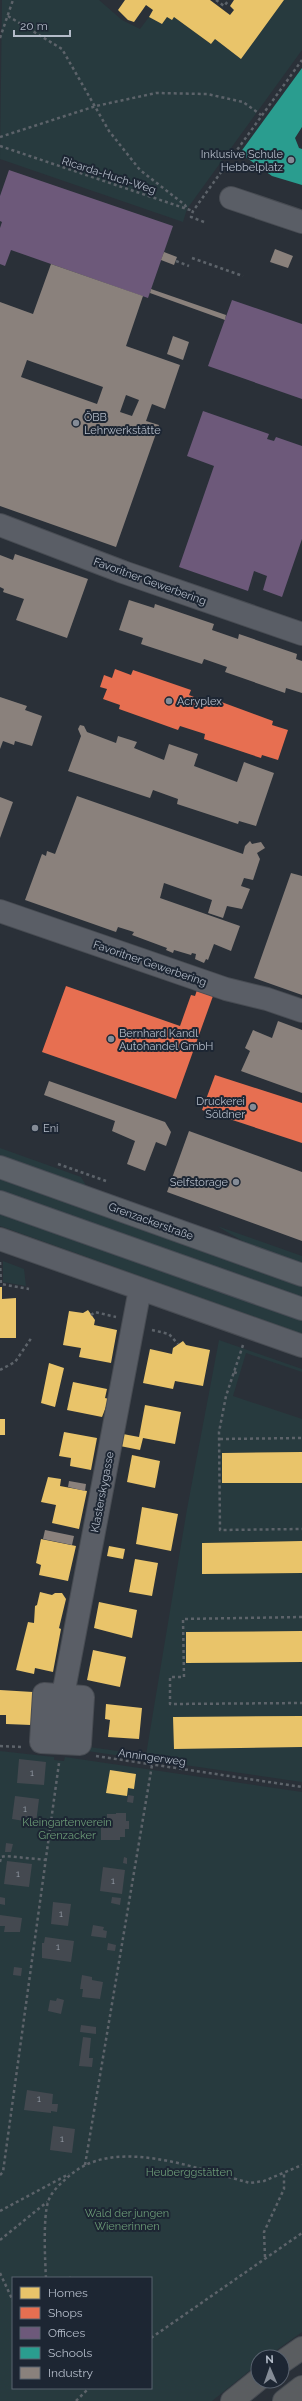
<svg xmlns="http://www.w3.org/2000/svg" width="302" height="2401" viewBox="0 0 302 2401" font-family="Raleway,sans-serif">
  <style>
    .green { fill: #273a3e; fill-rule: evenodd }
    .homes { fill: #e9c46a }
    .shops { fill: #e76f51 }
    .offices { fill: #6d597a }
    .schools { fill: #2a9d8f }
    .industry { fill: #8a817c; fill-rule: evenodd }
    .building { fill: #444950 }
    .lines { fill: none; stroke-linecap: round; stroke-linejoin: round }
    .minor-casing { stroke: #484c53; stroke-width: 24 }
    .major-casing { stroke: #484c55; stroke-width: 24 }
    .highway-casing { stroke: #474c53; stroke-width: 24 }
    .path { stroke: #5d636a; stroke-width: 2.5; stroke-dasharray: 3 3; stroke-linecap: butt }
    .minor { stroke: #5a5e66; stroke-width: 22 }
    .major { stroke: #5c6168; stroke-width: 22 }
    .highway { stroke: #5a5d60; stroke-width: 22 }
    .poi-dot { fill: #848b96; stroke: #1d2633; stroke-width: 1.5 }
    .labels { text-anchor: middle; stroke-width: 4; stroke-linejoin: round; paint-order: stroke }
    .number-label { font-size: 9px; fill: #989fab }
    .poi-label { font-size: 11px; fill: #b4bcc9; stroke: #1d2633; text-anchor: start }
    .street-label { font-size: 11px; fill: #b4bcc9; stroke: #1d2633 }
    .park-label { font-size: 11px; fill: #6b9a76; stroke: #1d2633 }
  </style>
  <rect width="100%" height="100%" fill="#2a3038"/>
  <!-- green -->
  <path class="green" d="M2 0H99L122 20 140 29 149 17 162 24 167 17 172 20 174 17 211 44 215 39 241 59 284 0H302V50L187 209 183 222 0 159Z
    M0 1148 81 1177 87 1187 0 1155Z
    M0 1177 302 1284V1299L0 1192Z
    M0 1213 302 1320V1334L0 1226Z
    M217 1226 302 1256V1263L246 1243Z
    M3 1261 24 1269 26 1286 3 1282Z
    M219 1340 302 1369V1372L246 1353 233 1396 302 1419V1452L222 1453V1483H302V1541L202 1543V1574L302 1573V1631L186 1632V1662H302V1716L173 1717 174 1748 302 1747V1782L66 1748 82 1746 146 1755 187 1509Z
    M0 1751 54 1757V1760L64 1761 65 1757 302 1792V2332L267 2357H258V2364L212 2401H0ZM13 2278H151V2388H13Z"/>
  <!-- homes -->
  <path class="homes" d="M125 0H210L230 15 234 10 230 6 234 0H284L241 59 215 39 211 44 174 17 172 20 167 17 162 24 149 17 153 10 146 5 134 22 128 20 118 10Z
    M0 1287H2V1299L16 1298V1338H0Z
    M88 1310 95 1320 94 1325 117 1330 111 1363 79 1357 81 1348 63 1345 69 1311 83 1313Z
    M183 1341 186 1345 210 1350 203 1386 175 1381 173 1389 143 1383 150 1349 172 1354 173 1348Z
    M49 1363 64 1368 55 1407 41 1403Z
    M73 1382 107 1389 105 1398 109 1399 102 1417 67 1410Z
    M145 1405 181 1412 175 1444 143 1438 140 1450 120 1446 123 1434 139 1437Z
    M0 1419H5V1435H0Z
    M64 1432 97 1438 91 1470 70 1466 71 1458 59 1456Z
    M302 1452V1483H222V1453Z
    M132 1455 160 1461 155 1488 127 1482Z
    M48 1477 61 1479 60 1486 87 1491 79 1529 52 1523 56 1505 41 1502Z
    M142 1507 178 1514 171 1551 136 1544Z
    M41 1539 76 1546 68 1581 39 1575 41 1565 36 1563Z
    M302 1541V1573L202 1574V1543Z
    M109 1546 125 1549 123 1559 107 1556Z
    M135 1559 158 1563 152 1596 129 1592Z
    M40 1592 52 1595 55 1593H62L66 1599 59 1628 61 1629 53 1672 35 1668 34 1674 16 1670 28 1622 34 1623 35 1606 37 1605Z
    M99 1602 137 1610 132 1638 94 1628Z
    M302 1631V1662L186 1663V1632Z
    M93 1650 126 1657 120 1687 87 1680Z
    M0 1690 33 1692 31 1725 6 1724V1715H0Z
    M106 1704 142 1708 139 1739 108 1737 110 1720 105 1719Z
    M302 1716V1747L174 1749 173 1717Z
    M110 1770 136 1774 134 1789 128 1788 127 1796 106 1793Z"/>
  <!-- shops -->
  <path class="shops" d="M115 669 131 675 133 670 191 690 189 695 214 705 216 700 273 721 272 725 288 730 278 760 262 755 261 758 204 739 205 734 180 726 178 730 119 709 120 705 103 699 107 689 100 687 104 675 112 678Z
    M66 986 180 1026 191 995 195 996 197 990 213 996 176 1099 42 1052Z
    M215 1075 302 1103V1143L202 1110Z"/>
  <!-- offices -->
  <path class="offices" d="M9 170 173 226 148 298 11 250 5 266 0 264V228L2 222 0 221V196Z
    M232 300 302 324V399L208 366Z
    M203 411 269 434 267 439 274 441 276 437 302 446V539L282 597 263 590 267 576 254 571 248 591 179 567 214 466 187 456Z"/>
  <!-- schools -->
  <path class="schools" d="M302 68V127L295 138 299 148 302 149V185L272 176 240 153Z"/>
  <!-- industry -->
  <path class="industry" d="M275 249 293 256 288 268 270 262Z
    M164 252 177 257 174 265 161 260Z
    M51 264 143 296 126 346 180 365 165 409 152 404 146 421 159 425 116 547 0 506V302L33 314ZM27 360 103 387 97 404 21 377ZM126 395 139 400 132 416 120 412Z
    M151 289 226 315 225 320 150 293Z
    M173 336 189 342 183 360 167 354Z
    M15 554 88 579 67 638 16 620 24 599 3 592 4 589 0 587V555L13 560Z
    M129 600 154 608 155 604 214 624 212 630 238 639 239 634 297 654 296 659 302 661V693L286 688 285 693 225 672 227 667 204 659 202 664 141 644 143 638 119 630Z
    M0 697 27 706 25 710 42 716 32 746 15 741 14 745 3 741 0 749Z
    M80 725 84 726 87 732 116 743 118 736 137 742 134 748 164 760 169 744 198 754 194 766 237 782 244 762 274 773 256 826 239 821 238 824 177 804 178 799 153 790 150 798 68 771 81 736 78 729Z
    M77 796 243 854 245 846 250 841 252 844 261 842 265 848 257 853 260 859 253 880 244 878 241 886 250 889 242 909 227 906 223 918 208 913 212 900 164 883 160 898 240 926 231 951 214 944 208 960 206 959 204 963 195 959 196 954 192 953 191 955 174 950 173 953 166 950 167 948 132 935 134 932 118 927 116 932 25 900 42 854 46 856 47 851 55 854Z
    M0 797 13 802 0 838Z
    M291 873 302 876V995L254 978Z
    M278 1021 302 1030V1093L241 1071 250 1051 245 1048 253 1030 272 1038Z
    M49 1081 165 1122 171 1132 166 1146 156 1142 145 1171 127 1164 135 1141 112 1131 115 1121 44 1095Z
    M189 1131 302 1172V1241L167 1192Z
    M69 1481 86 1484 85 1491 68 1487Z
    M45 1530 74 1536 72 1545 43 1539Z"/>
  <!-- building -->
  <path class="building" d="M19 1759 46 1762 44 1785 17 1783Z
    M128 1795 134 1796 133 1803 127 1802Z
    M15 1796 39 1799 36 1823 12 1819Z
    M116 1813H126V1821H129V1829H125V1837H120V1840H101V1824H107V1814H116Z
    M6 1843 13 1844 11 1852H5Z
    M124 1857 127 1858V1864L123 1863Z
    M7 1861 32 1864 29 1887 4 1884Z
    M103 1867 125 1870 122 1894 100 1891Z
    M0 1897 5 1898V1905L0 1904Z
    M112 1897 121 1898 120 1905 111 1903Z
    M53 1902 71 1904 68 1926 51 1924Z
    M0 1915 22 1918 20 1932H4L5 1926H0Z
    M93 1925 104 1927 103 1930 107 1931 106 1938 91 1936Z
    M45 1937 74 1941 71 1962 42 1958V1943H44Z
    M108 1943 116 1945 115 1951 107 1950Z
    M14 1967 22 1968 21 1976 13 1975Z
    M82 1975 92 1977V1980L103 1982 100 1999 82 1997 83 1989H80Z
    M57 1998 64 2000 61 2014 48 2011 50 2000 56 2001Z
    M81 2025 96 2027V2034L80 2032Z
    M83 2037 91 2038 89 2058H93L92 2067 79 2066Z
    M27 2090 53 2094 52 2104H58L57 2112 51 2111V2113L24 2110Z
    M53 2126 75 2129 72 2153 50 2150Z"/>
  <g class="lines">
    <defs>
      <path id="minor" d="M231 198 302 222
        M0 525 123 572 302 634
        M0 911 226 989 267 999 302 1011
        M0 1239 302 1346
        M44 1694 83 1697 80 1744 41 1742Z
        M60 1736 63 1695 140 1289"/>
      <path id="major" d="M0 1167 302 1275
        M0 1202 302 1309"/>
      <path id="highway" d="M282 2362 302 2348
        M232 2401 258 2380
        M284 2401 302 2387"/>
    </defs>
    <!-- minor casing -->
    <use href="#minor" class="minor-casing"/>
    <!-- major casing -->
    <use href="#major" class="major-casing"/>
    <!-- highway casing -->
    <use href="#highway" class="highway-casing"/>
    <!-- path -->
    <path class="path" d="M216 0 224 6 229 0
      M8 16 62 49 109 131 140 170 185 205 187 209
      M0 38 13 0
      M0 137 96 106 156 93 207 94 243 102 261 115
      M0 146 193 211
      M204 222 191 217 193 211 302 60
      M192 258 243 276
      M176 261 189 266
      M58 1164 106 1181
      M0 1262 1 1284 29 1289
      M91 1315 95 1312 116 1317
      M152 1330 169 1334 178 1344
      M243 1345 226 1396 219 1432 220 1530 302 1529
      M0 1370 15 1362 32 1337
      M234 1372 239 1374
      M220 1439 302 1438
      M302 1617 183 1619 184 1677H170V1704L302 1703
      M0 1746 21 1747
      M96 1756 302 1787
      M0 1862 1 1857 6 1856 47 1860
      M85 2165 152 1765
      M0 2175 3 2172 59 1763
      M0 2211 69 2174
      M0 2240 47 2202
      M265 2257 264 2232 284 2189V2173
      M0 2273 13 2301
      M46 2278C45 2260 43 2218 48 2202 51 2192 60 2184 67 2178 112 2134 197 2169 250 2183L264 2181 302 2165
      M69 2278H71
      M151 2338 302 2233
      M76 2401 89 2388"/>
    <!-- minor -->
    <use href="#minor" class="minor"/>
    <!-- major -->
    <use href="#major" class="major"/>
    <!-- highway -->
    <use href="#highway" class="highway"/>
  </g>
  <!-- markers -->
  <g class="poi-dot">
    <circle cx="291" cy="160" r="4"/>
    <circle cx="76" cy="423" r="4"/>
    <circle cx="169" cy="701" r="4"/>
    <circle cx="111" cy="1039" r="4"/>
    <circle cx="253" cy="1107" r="4"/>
    <circle cx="35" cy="1128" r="4"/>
    <circle cx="236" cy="1182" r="4"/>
  </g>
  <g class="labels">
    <!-- number labels -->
    <g class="number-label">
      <text x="32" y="1776">1</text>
      <text x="25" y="1812">1</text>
      <text x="18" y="1877">1</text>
      <text x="113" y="1884">1</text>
      <text x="61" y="1917">1</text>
      <text x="58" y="1950">1</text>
      <text x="39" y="2102">1</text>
      <text x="62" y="2142">1</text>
    </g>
    <!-- poi labels -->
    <g class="poi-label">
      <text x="283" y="158" text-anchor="end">Inklusive Schule<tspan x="283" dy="13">Hebbelplatz</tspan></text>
      <text x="84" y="421">ÖBB<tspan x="84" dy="13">Lehrwerkstätte</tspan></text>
      <text x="177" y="705">Acryplex</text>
      <text x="119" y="1037">Bernhard Kandl<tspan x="119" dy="13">Autohandel GmbH</tspan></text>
      <text x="245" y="1105" text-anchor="end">Druckerei<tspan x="245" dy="13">Söldner</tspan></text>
      <text x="43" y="1132">Eni</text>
      <text x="228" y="1186" text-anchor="end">Selfstorage</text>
    </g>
    <!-- street labels -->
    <g class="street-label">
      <text transform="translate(109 175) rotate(18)" y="4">Ricarda-Huch-Weg</text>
      <text transform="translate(150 581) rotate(20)" y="4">Favoritner Gewerbering</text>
      <text transform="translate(150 963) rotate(19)" y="4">Favoritner Gewerbering</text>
      <text transform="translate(151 1221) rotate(20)" y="4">Grenzackerstraße</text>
      <text transform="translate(102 1492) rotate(-79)" y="4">Klasterskygasse</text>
      <text transform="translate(152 1757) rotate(8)" y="4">Anningerweg</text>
    </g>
    <!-- park labels -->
    <g class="park-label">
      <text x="67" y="1826">Kleingartenverein<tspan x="67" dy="13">Grenzacker</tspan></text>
      <text x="189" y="2176">Heuberggstätten</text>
      <text x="127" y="2217">Wald der jungen<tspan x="127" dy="13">Wienerinnen</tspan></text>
    </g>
  </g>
  <!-- legend -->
  <rect x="12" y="2277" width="140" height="112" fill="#1d2633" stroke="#59626f"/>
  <rect x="20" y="2287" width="20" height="12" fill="#e9c46a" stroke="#59626f"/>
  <text x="48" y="2297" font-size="12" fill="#b4bcc9">Homes</text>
  <rect x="20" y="2307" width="20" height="12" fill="#e76f51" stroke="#59626f"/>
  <text x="48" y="2317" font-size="12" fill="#b4bcc9">Shops</text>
  <rect x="20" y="2327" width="20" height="12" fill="#6d597a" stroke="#59626f"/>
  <text x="48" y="2337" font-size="12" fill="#b4bcc9">Offices</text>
  <rect x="20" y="2347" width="20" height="12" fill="#2a9d8f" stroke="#59626f"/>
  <text x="48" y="2357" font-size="12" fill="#b4bcc9">Schools</text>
  <rect x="20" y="2367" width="20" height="12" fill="#8a817c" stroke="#59626f"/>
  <text x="48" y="2377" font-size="12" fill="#b4bcc9">Industry</text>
  <!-- north arrow -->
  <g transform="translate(270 2369) rotate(358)"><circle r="19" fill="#1d2633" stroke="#59626f"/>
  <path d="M0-3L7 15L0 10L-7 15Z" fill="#848b96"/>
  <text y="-6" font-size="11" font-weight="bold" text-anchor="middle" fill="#b4bcc9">N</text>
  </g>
  <!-- scale -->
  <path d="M14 30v6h56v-6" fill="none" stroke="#b4bcc9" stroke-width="2"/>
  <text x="20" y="30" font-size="12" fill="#b4bcc9" stroke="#1d2633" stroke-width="3" paint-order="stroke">20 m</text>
</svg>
